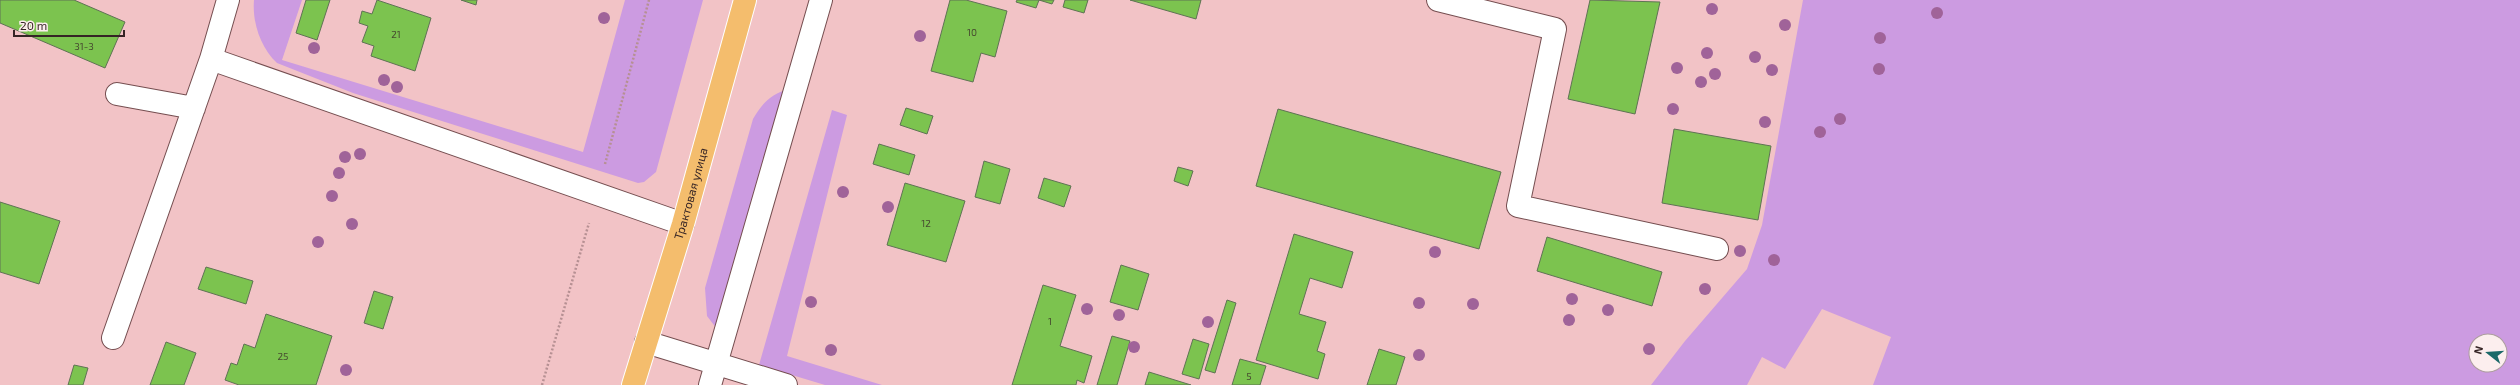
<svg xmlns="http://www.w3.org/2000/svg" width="2520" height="385" viewBox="0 0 2520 385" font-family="'Exo 2',sans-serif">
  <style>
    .green { fill: #cc9be1; fill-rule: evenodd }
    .building { fill: #7cc34f; stroke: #5f7354 }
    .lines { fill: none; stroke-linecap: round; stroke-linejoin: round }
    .minor-casing { stroke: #754e50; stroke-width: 24 }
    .highway-casing { stroke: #fff; stroke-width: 24 }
    .path { stroke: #b69093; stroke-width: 2.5; stroke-dasharray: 2 2; stroke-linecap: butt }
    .minor { stroke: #fff; stroke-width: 22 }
    .highway { stroke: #f4bd6d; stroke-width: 22 }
    .tree { fill: #a06399 }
    .labels { text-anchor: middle; stroke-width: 4; stroke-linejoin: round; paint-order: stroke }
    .number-label { font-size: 10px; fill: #474c30 }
    .street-label { font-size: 12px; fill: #352425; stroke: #fceeee }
  </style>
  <rect width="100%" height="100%" fill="#f2c3c6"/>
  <!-- green -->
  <path class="green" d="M254 0H302L282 60 583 152 625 0H703L656 172 644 182 638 183 353 93 277 63C261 48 252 23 254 0Z
    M1803 0H2520V385H1873L1891 337 1822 309 1785 369 1762 357 1747 385H1651L1685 341 1747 269 1762 225ZM2476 341H2500V365H2476Z
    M790 89 720 333 707 316 705 288 753 119C762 103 772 93 790 89Z
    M832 110 847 115 787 356 882 385H825L759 365Z"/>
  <!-- building -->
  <path class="building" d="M0 0H74L125 22 105 68 0 23Z
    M306 0H330L317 40 296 33Z
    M377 0 431 18 415 71 371 56 374 46 362 42 368 26 359 23 362 11 372 14Z
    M461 0H477L476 5Z
    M950 0H966L1007 11 995 57 981 53 973 82 931 71Z
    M1017 0H1054L1052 4 1039 0 1036 8 1016 2Z
    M1065 0H1088L1084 13 1063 7Z
    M1130 0H1201L1196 19Z
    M1590 0 1660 2 1635 114 1568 99Z
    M906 108 933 116 927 134 900 125Z
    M1278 109 1501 172 1479 249 1256 186Z
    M1674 129 1771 146 1758 220 1662 203Z
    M879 144 915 155 909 175 873 164Z
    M984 161 1010 169 1000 204 975 197Z
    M1178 167 1193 171 1188 186 1174 181Z
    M1044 178 1071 186 1064 207 1038 198Z
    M905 183 965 201 946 262 887 245Z
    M0 202 60 221 39 284 0 272Z
    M1294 234 1353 252 1342 288 1310 278 1299 314 1326 322 1317 351 1325 354 1318 379 1256 360Z
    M1547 237 1662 272 1652 306 1537 271Z
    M1121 265 1149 274 1138 310 1110 302Z
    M206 267 253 281 246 304 198 289Z
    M1043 285 1076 295 1060 346 1092 356 1084 383 1077 380 1076 385H1012Z
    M374 291 393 297 383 329 364 323Z
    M1227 300 1236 303 1215 373 1205 370Z
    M266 314 332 336 316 385H239L225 380 231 363 237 365 244 344 255 348Z
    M1112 336 1130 341 1117 385H1097Z
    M1193 339 1209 344 1199 379 1182 374Z
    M166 342 196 353 184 385H150Z
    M1379 349 1405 357 1396 385H1367Z
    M1240 359 1266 366 1260 385H1232Z
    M74 365 88 368 83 385H68Z
    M1149 372 1191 385H1145Z"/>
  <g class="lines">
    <defs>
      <path id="minor" d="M228 0 211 59 683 224
        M1438 0 1555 29 1518 206 1717 249
        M117 94 194 108
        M113 338 211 59
        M646 342 786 385
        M710 385 821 0"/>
      <g id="highway">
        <path id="s1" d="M633 385 683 224 745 0"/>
      </g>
    </defs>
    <!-- minor casing -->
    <use href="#minor" class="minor-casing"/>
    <!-- highway casing -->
    <use href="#highway" class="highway-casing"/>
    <!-- path -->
    <path class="path" d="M605 164 649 0
      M542 385 589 223"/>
    <!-- minor -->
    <use href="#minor" class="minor"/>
    <!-- highway -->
    <use href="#highway" class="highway"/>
  </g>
  <!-- trees -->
  <g class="tree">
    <circle cx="1712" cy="9" r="6"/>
    <circle cx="1937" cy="13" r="6"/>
    <circle cx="604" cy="18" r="6"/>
    <circle cx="1785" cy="25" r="6"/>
    <circle cx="920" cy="36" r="6"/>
    <circle cx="1880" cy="38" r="6"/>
    <circle cx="314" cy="48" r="6"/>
    <circle cx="1707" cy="53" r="6"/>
    <circle cx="1755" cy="57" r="6"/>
    <circle cx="1677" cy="68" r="6"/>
    <circle cx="1879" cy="69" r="6"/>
    <circle cx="1772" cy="70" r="6"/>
    <circle cx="1715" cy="74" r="6"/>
    <circle cx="384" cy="80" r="6"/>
    <circle cx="1701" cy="82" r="6"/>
    <circle cx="397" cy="87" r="6"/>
    <circle cx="1673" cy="109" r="6"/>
    <circle cx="1840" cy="119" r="6"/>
    <circle cx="1765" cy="122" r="6"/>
    <circle cx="1820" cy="132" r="6"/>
    <circle cx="360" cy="154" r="6"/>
    <circle cx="345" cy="157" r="6"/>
    <circle cx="339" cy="173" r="6"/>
    <circle cx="843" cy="192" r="6"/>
    <circle cx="332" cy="196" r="6"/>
    <circle cx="888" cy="207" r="6"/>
    <circle cx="352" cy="224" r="6"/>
    <circle cx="318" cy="242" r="6"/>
    <circle cx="1740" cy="251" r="6"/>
    <circle cx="1435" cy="252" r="6"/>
    <circle cx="1774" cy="260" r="6"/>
    <circle cx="1705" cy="289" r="6"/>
    <circle cx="1572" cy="299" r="6"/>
    <circle cx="811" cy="302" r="6"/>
    <circle cx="1419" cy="303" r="6"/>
    <circle cx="1473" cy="304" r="6"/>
    <circle cx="1087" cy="309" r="6"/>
    <circle cx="1608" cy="310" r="6"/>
    <circle cx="1119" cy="315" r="6"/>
    <circle cx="1569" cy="320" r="6"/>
    <circle cx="1208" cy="322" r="6"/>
    <circle cx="1134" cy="347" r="6"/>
    <circle cx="1649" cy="349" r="6"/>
    <circle cx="831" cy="350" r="6"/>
    <circle cx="1419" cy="355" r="6"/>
    <circle cx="346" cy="370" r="6"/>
  </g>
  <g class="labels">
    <!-- number labels -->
    <g class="number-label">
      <text x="972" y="36">10</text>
      <text x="396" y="38">21</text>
      <text x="84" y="50">31-3</text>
      <text x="926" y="227">12</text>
      <text x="1050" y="325">1</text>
      <text x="283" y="360">25</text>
      <text x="1249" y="380">5</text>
    </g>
    <!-- street labels -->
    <g class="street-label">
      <text dy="4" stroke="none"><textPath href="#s1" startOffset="200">Трактовая улица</textPath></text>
    </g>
  </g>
  <!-- north arrow -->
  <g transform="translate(2488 353) rotate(287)"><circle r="19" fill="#fceeee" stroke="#ac9d9e"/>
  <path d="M0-3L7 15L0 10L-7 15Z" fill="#1b6969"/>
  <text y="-6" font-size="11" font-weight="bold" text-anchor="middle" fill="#352425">N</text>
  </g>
  <!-- scale -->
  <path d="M14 30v6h110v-6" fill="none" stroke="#352425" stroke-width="2"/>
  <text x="20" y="30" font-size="12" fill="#352425" stroke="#fceeee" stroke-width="3" paint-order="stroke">20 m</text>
</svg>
